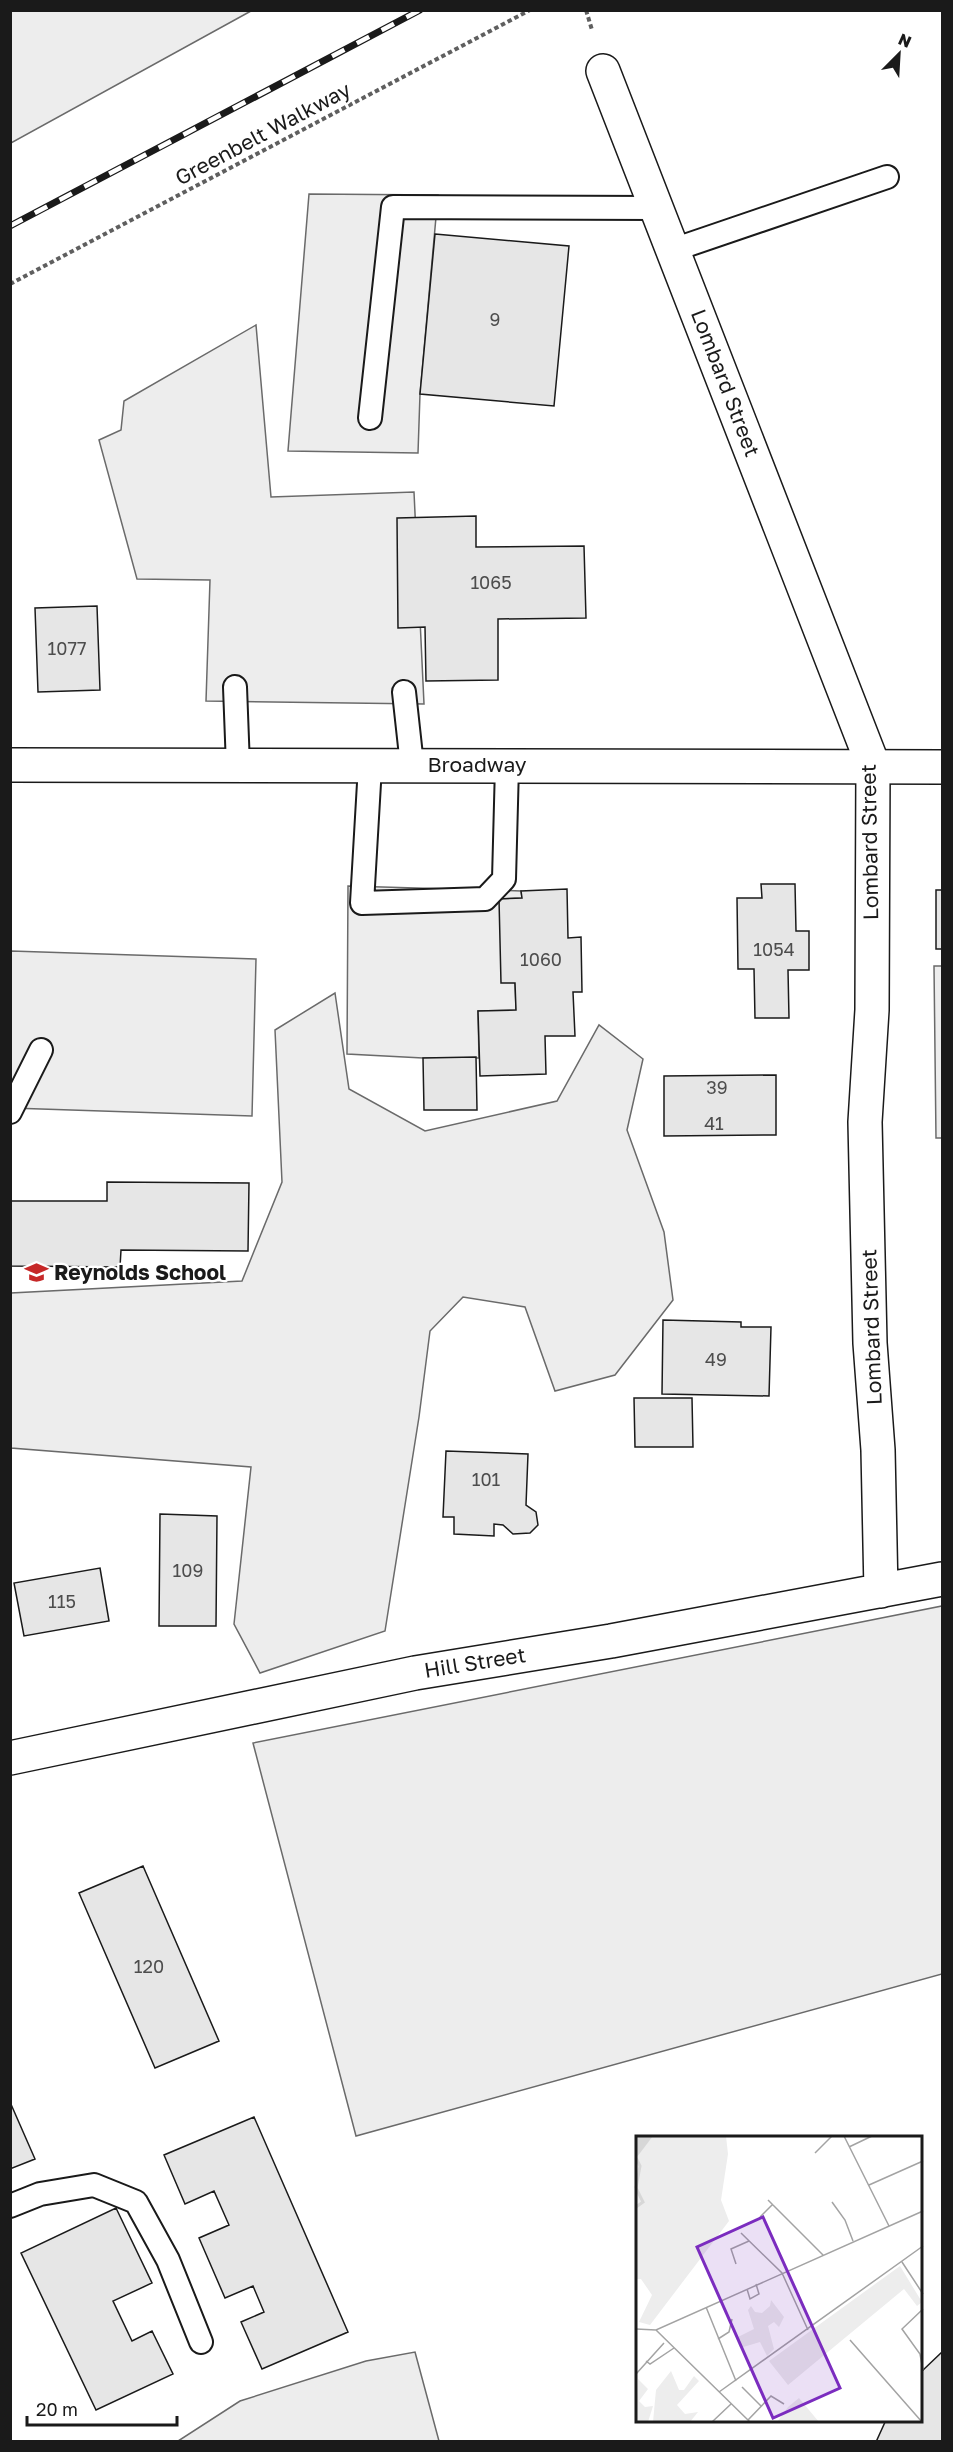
<svg xmlns="http://www.w3.org/2000/svg" width="953" height="2452" viewBox="0 0 953 2452" font-family="'Golos Text',sans-serif">
  <style>
    .built { fill: #ededed; stroke: #6a6a6a; stroke-width: 1.5 }
    .building { fill: #e6e6e6; stroke: #1a1a1a; stroke-width: 1.5 }
    .lines { fill: none; stroke-linecap: round; stroke-linejoin: round }
    .service-casing { stroke: #1a1a1a; stroke-width: 26 }
    .minor-casing { stroke: #1a1a1a; stroke-width: 36 }
    .primary-casing { stroke: #1a1a1a; stroke-width: 36 }
    .path { stroke: #5f5f5f; stroke-width: 4; stroke-dasharray: 4.5 3; stroke-linecap: butt }
    .service { stroke: #fff; stroke-width: 22 }
    .minor { stroke: #fff; stroke-width: 33 }
    .primary { stroke: #fff; stroke-width: 33 }
    .rail-casing { stroke: #1a1a1a; stroke-width: 7 }
    .rail { stroke: #fff; stroke-width: 4.5; stroke-dasharray: 14; stroke-linecap: butt }
    .labels { text-anchor: middle; stroke-width: 4.5; stroke-linejoin: round; paint-order: stroke }
    .number-label { font-size: 18px; fill: #4d4d4d }
    .street-label { font-size: 21px; fill: #1a1a1a; stroke: #fff }
    .poi-label { font-size: 21px; font-weight: bold; fill: #1a1a1a; stroke: #fff; text-anchor: start }
    .inset-river { fill: none; stroke: #d7d7d7; stroke-width: 3 }
    .inset-road { fill: none; stroke: #a3a3a3; stroke-width: 1.5 }
    .view { fill: #7b2cbf; fill-opacity: 0.15; stroke: #7b2cbf; stroke-width: 3 }
    .inset-edge { fill: none; stroke: #1a1a1a; stroke-width: 3 }
  </style>
  <rect width="100%" height="100%" fill="#fff"/>
  <!-- built -->
  <path class="built" d="M11 10H251V11L11 143Z
    M309 194 438 195 420 394 418 453 288 451Z
    M256 325 271 497 414 492 424 704 206 701 210 580 137 579 99 440 121 430 124 401Z
    M348 886 521 891 522 898 500 899 515 983 516 1010 478 1011 479 1058H423L347 1054Z
    M11 951 256 959 252 1116 11 1108Z
    M934 966H942V1138H936Z
    M335 993 349 1089 425 1131 557 1101 599 1025 643 1059 627 1130 664 1232 673 1300 615 1375 555 1391 525 1307 463 1297 430 1331 419 1417 385 1631 260 1673 234 1624 251 1467 11 1448V1293L242 1281 282 1182 275 1030Z
    M942 1606V1974L356 2136 253 1743Z
    M415 2352 439 2441H178L240 2401 366 2361Z"/>
  <!-- building -->
  <path class="building" d="M435 234 569 246 554 406 420 394Z
    M476 516V547L584 546 586 618 498 619V680L426 681 425 627 398 628 397 518Z
    M97 606 100 690 38 692 35 608Z
    M761 884H795L796 931H809V970H788L789 1018H755L754 969H738L737 898H762Z
    M567 889 568 938 581 937 582 992H573L575 1036H545L546 1074 480 1076 478 1011 516 1010 515 983H501L499 899 522 898 521 891Z
    M936 890H942V949H936Z
    M476 1057 477 1110H424L423 1058Z
    M776 1075V1135L664 1136V1076Z
    M107 1182 249 1183 248 1251 121 1250 120 1267 10 1266V1201H107Z
    M663 1320 741 1322V1327H771L769 1396 662 1394Z
    M634 1398H692L693 1447H635Z
    M446 1451 528 1454 526 1505 536 1512 538 1525 530 1533 513 1534 503 1525 494 1524V1536L454 1534V1517H443Z
    M160 1514 217 1516 216 1626H159Z
    M100 1568 109 1621 24 1636 14 1583Z
    M143 1866 219 2041 155 2068 79 1893Z
    M10 2102 35 2159 10 2169Z
    M254 2117 348 2332 262 2369 241 2322 264 2312 253 2286 225 2298 199 2238 229 2225 214 2191 185 2204 164 2155Z
    M116 2208 152 2283 113 2301 132 2341 152 2331 173 2374 96 2410 21 2253Z
    M942 2352V2442H876L886 2420H922V2371Z"/>
  <g class="lines">
    <defs>
      <path id="service" d="M673 250 887 177
        M370 418 393 207 657 208
        M235 687 238 766
        M404 692 412 765
        M370 766 362 903 485 899 504 879 507 766
        M10 1112 41 1050
        M10 2206 40 2194 94 2185 136 2202 168 2260 201 2342"/>
      <path id="minor" d="M603 71 873 765 872 1010 865 1122 870 1343 878 1450 881 1591
        M10 1758 415 1673 611 1641 942 1579"/>
      <path id="primary" d="M10 765 942 767"/>
    </defs>
    <!-- service casing -->
    <use href="#service" class="service-casing"/>
    <!-- minor casing -->
    <use href="#minor" class="minor-casing"/>
    <!-- primary casing -->
    <use href="#primary" class="primary-casing"/>
    <!-- path -->
    <path class="path" d="M586 10 592 30
      M10 284 530 10"/>
    <!-- service -->
    <use href="#service" class="service"/>
    <!-- minor -->
    <use href="#minor" class="minor"/>
    <!-- primary -->
    <use href="#primary" class="primary"/>
    <defs>
      <path id="rail" d="M10 226 420 10"/>
    </defs>
    <!-- rail casing -->
    <use href="#rail" class="rail-casing"/>
    <!-- rail -->
    <use href="#rail" class="rail"/>
  </g>
  <!-- icons -->
  <defs>
    <symbol id="school-bare" viewBox="-9 -9 18 18"><path d="M0-5L7-2L0 1L-7-2ZM-4 1L0 2.5L4 1V4Q0 6-4 4Z" fill="#c62828" stroke="#fff" stroke-width="2.5" paint-order="stroke"/></symbol>
  </defs>
  <g fill-rule="evenodd">
    <use href="#school-bare" x="20" y="1256" width="33" height="33"/>
  </g>
  <g class="labels">
    <!-- number labels -->
    <g class="number-label">
      <text x="495" y="326">9</text>
      <text x="491" y="589">1065</text>
      <text x="67" y="655">1077</text>
      <text x="774" y="956">1054</text>
      <text x="541" y="966">1060</text>
      <text x="717" y="1094">39</text>
      <text x="714" y="1130">41</text>
      <text x="716" y="1366">49</text>
      <text x="486" y="1486">101</text>
      <text x="188" y="1577">109</text>
      <text x="62" y="1608">115</text>
      <text x="149" y="1973">120</text>
    </g>
    <!-- street labels -->
    <g class="street-label">
      <text transform="translate(263 134) rotate(-28)" y="7">Greenbelt Walkway</text>
      <text transform="translate(725 383) rotate(69)" y="7">Lombard Street</text>
      <text x="477" y="772">Broadway</text>
      <text transform="translate(870 842) rotate(-91)" y="7">Lombard Street</text>
      <text transform="translate(872 1327) rotate(-92)" y="7">Lombard Street</text>
      <text transform="translate(475 1663) rotate(-9)" y="7">Hill Street</text>
    </g>
    <!-- poi labels -->
    <g class="poi-label">
      <text x="54" y="1280">Reynolds School</text>
    </g>
  </g>
  <!-- overview -->
  <g transform="translate(636 2136)">
    <rect width="286" height="286" fill="#fff"/>
    <path d="M17 0H90L92 18 85 64 93 85 14 189 3 186 16 159 5 143H0V20ZM264 130 286 166 281 170 268 153 152 249 133 225ZM135 164 148 181 143 191 138 186 132 190 138 213 131 220 124 206 104 212 100 202 118 193 112 174 115 170 119 176 126 177 134 170ZM35 235 43 254H48L58 240 63 245 41 269 49 278 62 276 54 286H17L20 254ZM2 243 12 253 3 265 9 271 17 270 12 286H0ZM163 262 183 286H141L152 271Z" fill="#ededed"/>
    <path d="M0 0H17L1 21 0 20Z" fill="#d7d7d7"/>
    <path class="inset-river" d="M0 22 4 30 0 52M0 52 7 66 0 71"/>
    <path class="inset-road" d="M208 0 253 90M213 11 236 0M179 17 196 0M233 49 287 25M132 64 187 119M196 66 209 84 217 105M124 81 137 68M105 97 146 137 172 194M266 126 287 158M100 128 95 113 113 105M111 153 114 163 123 158 120 148M70 171 100 245M287 173 266 193 284 218 287 234M0 193 20 194 287 75M20 194 114 286M82 203 93 196 96 183M214 204 286 286M10 225 14 228 38 212M0 238 28 207M106 251 125 270M83 256 287 110M112 284 135 260 148 268M76 286 95 268"/>
    <path class="view" d="M127 81 204 252 137 282 61 111Z"/>
    <rect width="286" height="286" class="inset-edge"/>
  </g>
  <!-- border -->
  <rect width="953" height="2452" fill="none" stroke="#1a1a1a" stroke-width="24"/>
  <!-- north arrow -->
  <g transform="translate(899 54) rotate(24)" stroke="#ffffff" stroke-width="4.5" paint-order="stroke">
  <path d="M0-4.5L10 22L0 15L-10 22Z" fill="#1a1a1a"/>
  <text y="-9" font-size="16" font-weight="bold" text-anchor="middle" fill="#1a1a1a">N</text>
  </g>
  <!-- scale -->
  <path d="M27 2416v9h150v-9" fill="none" stroke="#1a1a1a" stroke-width="3"/>
  <text x="36" y="2416" font-size="18" fill="#1a1a1a" stroke="#ffffff" stroke-width="4.5" paint-order="stroke">20 m</text>
</svg>
